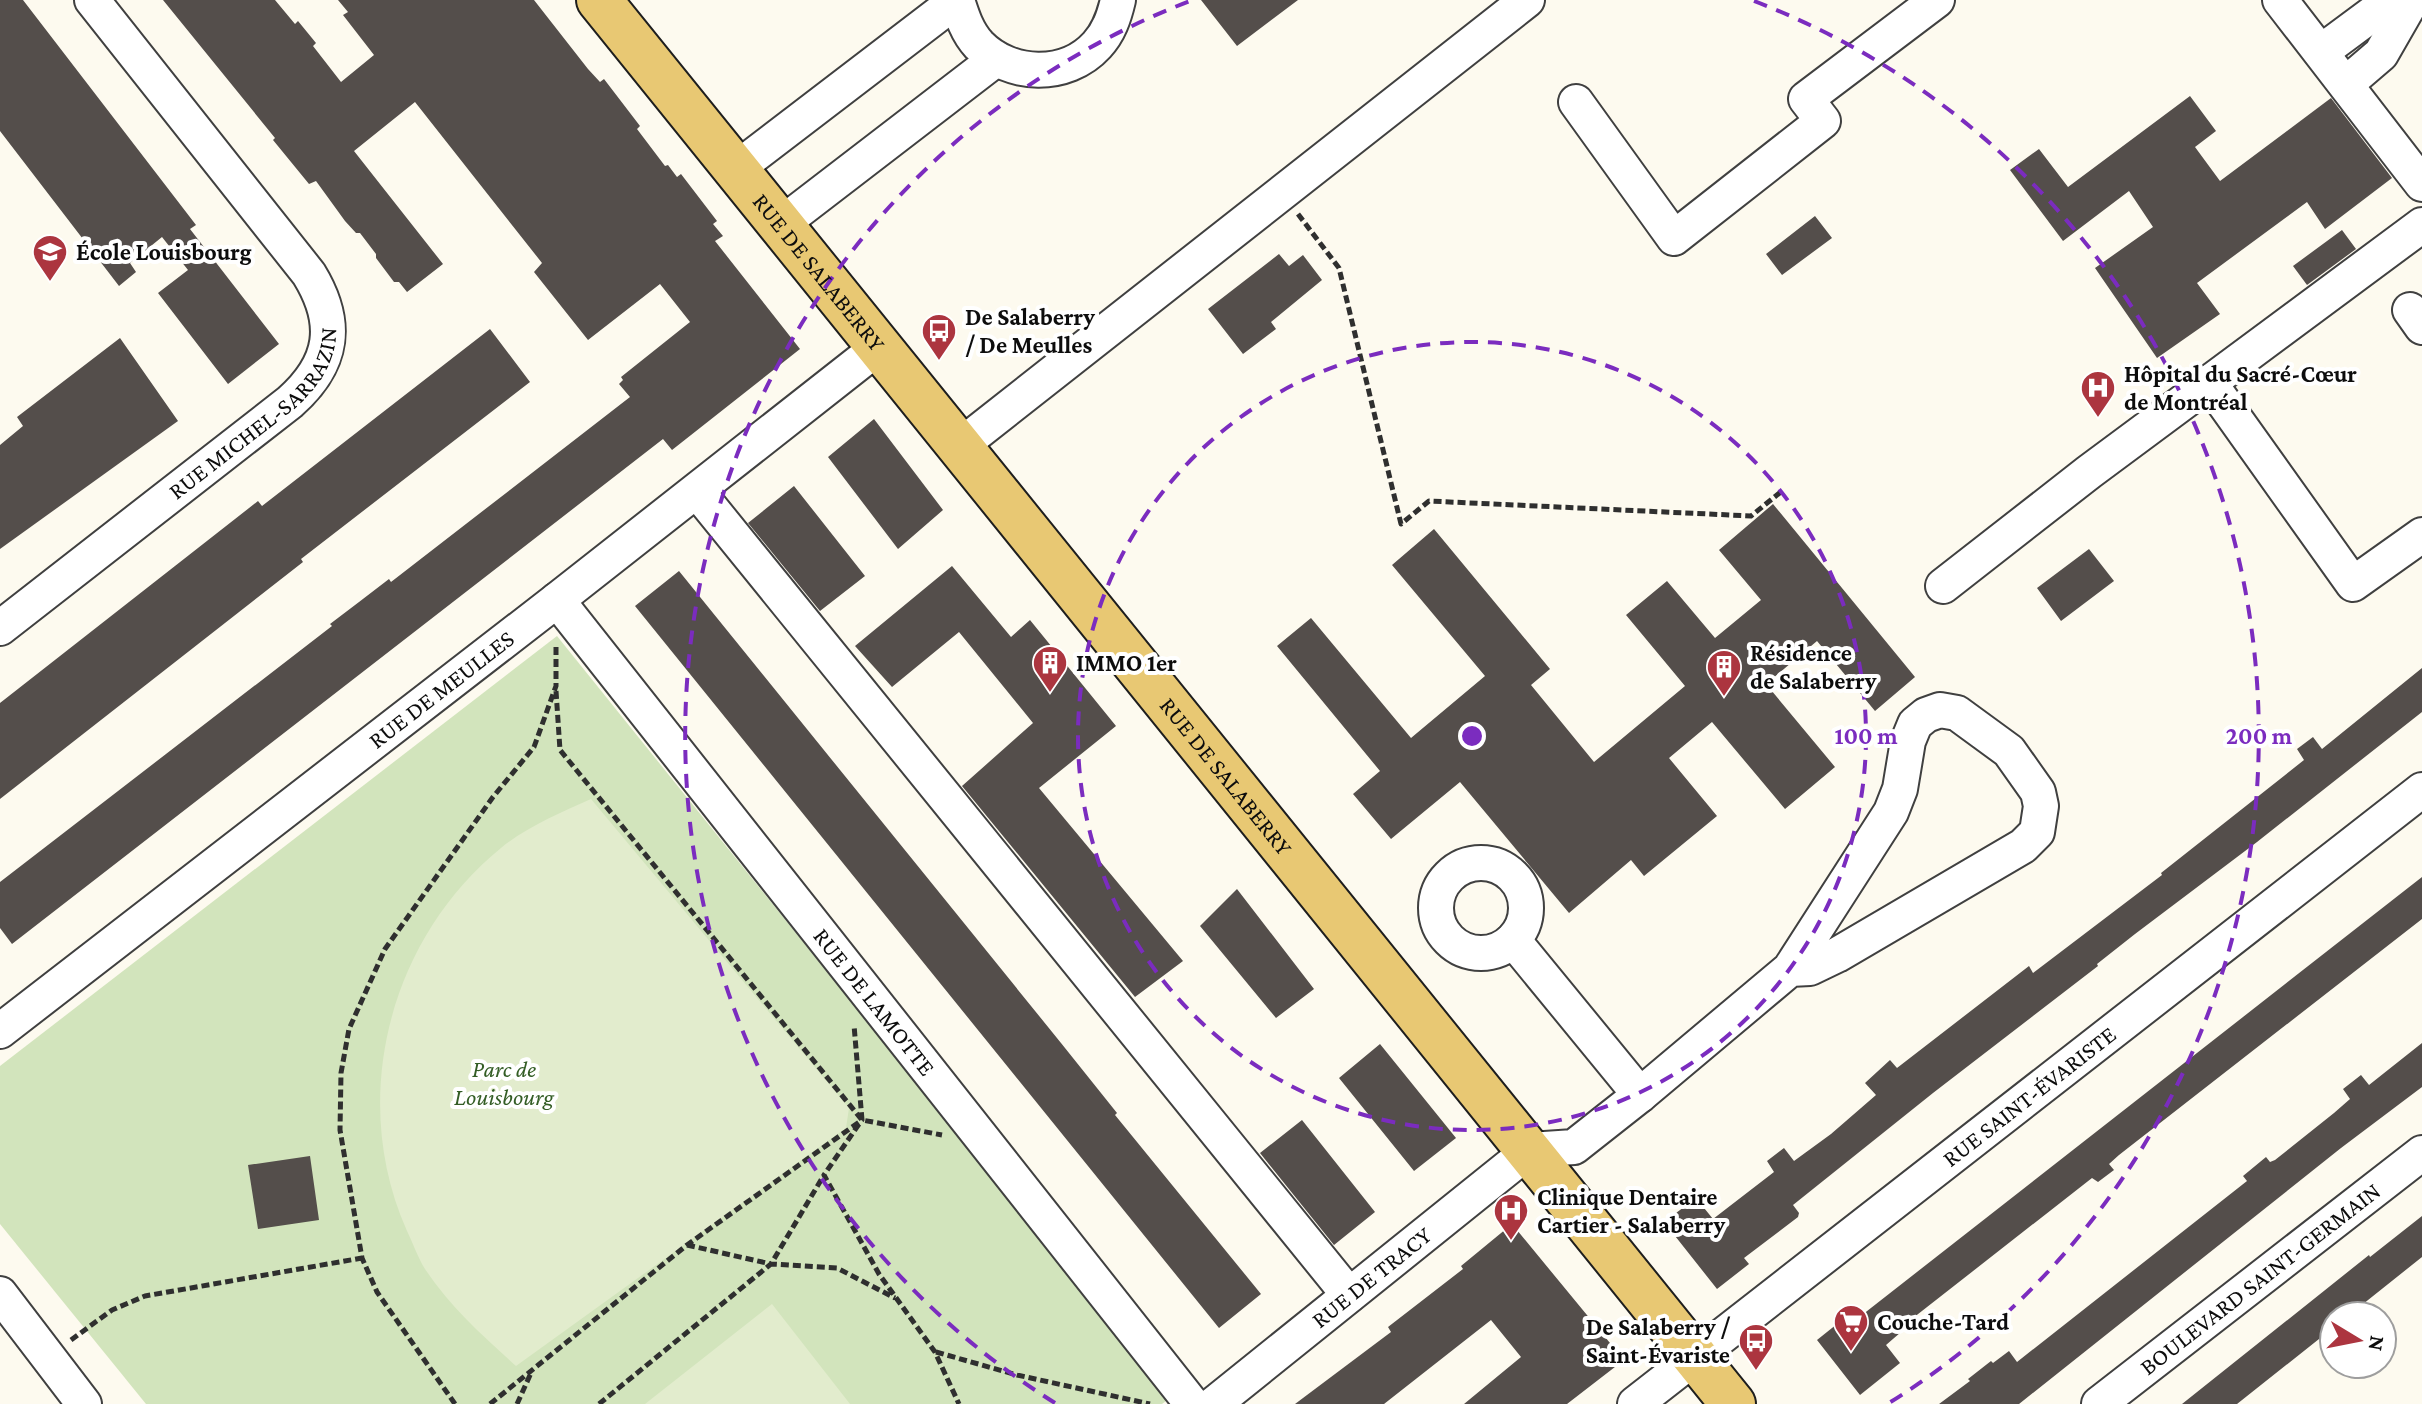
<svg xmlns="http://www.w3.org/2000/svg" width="2422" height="1404" viewBox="0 0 2422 1404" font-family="'Crimson Pro',serif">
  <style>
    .green { fill: #d2e4bc }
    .pitch { fill: #e2eccd }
    .building { fill: #544e4b }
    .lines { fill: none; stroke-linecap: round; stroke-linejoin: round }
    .minor-casing { stroke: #404040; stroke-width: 38 }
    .major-casing { stroke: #1e1e1e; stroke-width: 48 }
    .path { stroke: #2f2f2f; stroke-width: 5; stroke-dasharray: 8 4; stroke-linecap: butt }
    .minor { stroke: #fff; stroke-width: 34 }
    .major { stroke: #e8c873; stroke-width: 44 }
    .ring { fill: none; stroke: #7b2cbf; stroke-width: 4; stroke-dasharray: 14 10 }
    .labels { text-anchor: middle; stroke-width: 8; stroke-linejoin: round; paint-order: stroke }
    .poi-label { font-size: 24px; font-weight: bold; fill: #0d0d0d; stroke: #fff; text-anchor: start }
    .street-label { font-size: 24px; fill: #0d0d0d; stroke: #fff }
    .park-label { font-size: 24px; font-style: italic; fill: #335d25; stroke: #fff }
    .centre { fill: #7b2cbf; stroke: #fff; stroke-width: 4 }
    .ring-label { font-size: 24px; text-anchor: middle; font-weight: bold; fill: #7b2cbf; stroke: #fff; stroke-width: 8; stroke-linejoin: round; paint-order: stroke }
  </style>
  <rect width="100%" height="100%" fill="#fdfaef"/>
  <!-- green -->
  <path class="green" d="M557 636 1170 1398 1162 1404H146L0 1224V1066Z"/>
  <!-- pitch -->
  <path class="pitch" d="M591 799 849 1108 846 1128 516 1366C483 1336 450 1307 425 1269 418 1258 413 1243 407 1231 348 1099 389 939 501 848 528 826 560 813 591 799Z
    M772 1304 850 1404H645Z"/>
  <!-- building -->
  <path class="building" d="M0 0H23L196 225 190 229 279 344 228 384 158 293 188 270 162 237 130 263 136 272 119 286 0 131Z
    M163 0H275L295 24 298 21 316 43 313 46 341 82 374 55 343 15 348 12 338 0H534L588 69 600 82 604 79 640 126 637 129 665 166 668 165 677 177 681 174 717 221 713 224 723 236 715 241 800 349 672 450 663 439 12 944 0 928V882L332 626 330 624 359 602 389 579 391 582 630 397 619 384 623 380 621 377 690 322 660 284 588 340 534 272 542 263 415 102 354 151 443 264 407 292 399 282H394L376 258V254L360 233H356L345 221 316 181 309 184 273 140 275 138Z
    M1201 0H1298L1237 46Z
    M2190 96 2216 131 2195 147 2220 181 2331 98 2392 178 2325 229 2307 202 2197 283 2220 314 2157 358 2095 268 2153 227 2129 191 2063 241 2010 170 2039 149 2068 187Z
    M1815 216 1832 238 1782 275 1766 254Z
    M2342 230 2356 249 2307 285 2293 266Z
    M1279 254 1289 266 1303 255 1322 280 1271 322 1276 329 1243 354 1208 309Z
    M490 329 530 382 301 559 303 562 0 799V703L258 501 262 506Z
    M120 338 178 421 0 549V445L23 426 17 417Z
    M874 419 943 510 898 549 828 457Z
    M794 486 865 576 820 611 748 523Z
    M1773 504 1915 677 1875 711 1817 641 1766 684 1835 767 1785 809 1712 722 1669 758 1717 816 1644 876 1631 860 1569 913 1460 782 1391 839 1353 794 1380 771 1277 646 1311 618 1411 738 1485 676 1392 565 1434 529 1550 669 1531 685 1594 762 1685 686 1626 615 1667 581 1715 638 1761 600 1719 550Z
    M2089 549 2114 581 2061 621 2037 588Z
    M952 566 1011 637 1030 620 1116 726 1039 788 1183 961 1135 997 962 786 1033 723 959 632 892 687 855 646Z
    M679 571 1061 1043 1117 1113 1115 1115 1261 1294 1219 1328 635 606Z
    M2422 668V712L2257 842 2135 934 2097 964 2098 966 1933 1093 1793 1205 1799 1213 1798 1217 1744 1258 1749 1264 1717 1289 1664 1222 1696 1198 1713 1219 1774 1172 1767 1161 1784 1148 1794 1161 1831 1134 1876 1095 1865 1083 1890 1060 1897 1068 2029 966 2033 973 2162 875 2161 873 2304 760 2297 749 2313 737 2322 749Z
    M2422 877V919L2119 1155 2109 1164 2114 1170 2098 1182 2092 1178 1913 1318 1915 1320 1886 1345 1900 1363 1860 1395 1817 1340 1857 1308 1862 1315Z
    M1237 889 1314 989 1276 1018 1200 926Z
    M2422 1043V1087L2341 1148 2019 1404H1939L1970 1381 1968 1379 1991 1361 1993 1363 2009 1351 2017 1362 2247 1181 2243 1176 2266 1157 2270 1162 2275 1160 2334 1113 2350 1099 2343 1089 2361 1075 2369 1085Z
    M1380 1044 1456 1138 1414 1171 1339 1078Z
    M1302 1120 1375 1212 1334 1245 1260 1153Z
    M310 1156 319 1220 258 1229 248 1165Z
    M2422 1216V1257L2348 1316H2334V1359L2319 1339 2237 1404H2182L2369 1255 2370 1257Z
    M1512 1224 1624 1360 1567 1404H1464L1521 1357 1491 1320 1384 1404H1295L1391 1332 1388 1327 1463 1269 1461 1266Z"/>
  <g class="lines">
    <defs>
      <g id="minor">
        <path d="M957 0C962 16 967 32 979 45 1010 77 1066 79 1097 45 1109 32 1114 17 1118 0"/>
        <path d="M2280 0 2422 184"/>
        <path d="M2321 52 2391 0"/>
        <path d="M2346 84 2381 54 2412 0"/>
        <path d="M1576 102 1674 238 1823 121 1806 99 1937 0"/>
        <path d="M736 169 957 0"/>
        <path d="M780 225 996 59"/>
        <path d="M2410 310 2422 327"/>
        <path d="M2209 382 2353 584 2422 535"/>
        <path d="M960 446 1527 0"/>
        <path d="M697 491 1349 1295"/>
        <path d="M1943 586 2089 472 2422 225"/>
        <path id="s1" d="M557 600 1192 1404"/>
        <path id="s2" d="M0 628 290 402C334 363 339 323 309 274L92 0"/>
        <circle cx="1481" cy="908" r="45"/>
        <path d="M1513 940 1640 1095"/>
        <path id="s3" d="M0 1031 557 600 880 346"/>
        <path d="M0 1294 84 1404"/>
        <path id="s4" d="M1214 1404 1530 1150 1574 1147 1640 1095 1790 969 1891 812 1900 789 1908 741 1915 724 1926 715 1940 710 1957 713 2009 751 2038 792 2041 806 2037 832 2023 846 1837 955 1810 968 1790 969"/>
        <path id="s5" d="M1635 1404 2422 790"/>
        <path id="s6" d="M2099 1404 2422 1153"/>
      </g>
      <g id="major">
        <path id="s7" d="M599 0 1733 1404"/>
      </g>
    </defs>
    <!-- minor casing -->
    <use href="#minor" class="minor-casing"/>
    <!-- major casing -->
    <use href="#major" class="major-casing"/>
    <!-- path -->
    <path class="path" d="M1298 214 1339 268 1401 524 1429 501 1751 516 1782 491
      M556 691 560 750 862 1120 942 1135
      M859 1124 824 1175 879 1274 935 1352 959 1404
      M687 1245 771 1264 837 1268 895 1298
      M71 1340 112 1310 145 1296 362 1258
      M936 1352 1017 1375 1150 1404
      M455 1404 377 1292 362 1258 340 1130 341 1073 349 1029 385 949 493 797 534 747 556 686V645
      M490 1404 687 1245 862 1120 854 1025
      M517 1404 531 1373
      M599 1404 771 1264 824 1175"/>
    <!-- minor -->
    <use href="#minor" class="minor"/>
    <!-- major -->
    <use href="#major" class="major"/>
  </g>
  <!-- distance rings -->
  <g class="ring">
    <circle cx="1472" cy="736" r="394"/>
    <path d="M1055 1403A787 787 0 0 1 1190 1M1754 1A787 787 0 0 1 1889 1403"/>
  </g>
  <!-- icons -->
  <defs>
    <symbol id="school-pin" viewBox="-11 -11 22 30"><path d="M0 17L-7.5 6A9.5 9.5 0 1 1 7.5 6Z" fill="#ac353f" stroke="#fff"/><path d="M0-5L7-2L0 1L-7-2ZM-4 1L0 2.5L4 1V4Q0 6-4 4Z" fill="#fff"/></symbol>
    <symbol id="bus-pin" viewBox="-11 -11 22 30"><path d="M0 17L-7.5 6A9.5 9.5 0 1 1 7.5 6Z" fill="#ac353f" stroke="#fff"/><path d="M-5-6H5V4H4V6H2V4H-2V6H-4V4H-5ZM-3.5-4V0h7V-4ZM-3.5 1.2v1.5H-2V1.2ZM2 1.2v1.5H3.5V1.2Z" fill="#fff"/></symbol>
    <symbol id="hospital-pin" viewBox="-11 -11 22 30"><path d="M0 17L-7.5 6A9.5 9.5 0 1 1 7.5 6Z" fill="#ac353f" stroke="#fff"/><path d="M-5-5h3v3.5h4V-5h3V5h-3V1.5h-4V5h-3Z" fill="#fff"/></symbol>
    <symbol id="building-pin" viewBox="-11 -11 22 30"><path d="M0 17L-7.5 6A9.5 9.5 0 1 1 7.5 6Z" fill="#ac353f" stroke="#fff"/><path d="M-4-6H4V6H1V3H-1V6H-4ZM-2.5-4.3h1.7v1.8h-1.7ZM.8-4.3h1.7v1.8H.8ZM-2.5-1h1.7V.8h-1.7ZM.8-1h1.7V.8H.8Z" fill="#fff"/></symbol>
    <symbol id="supermarket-pin" viewBox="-11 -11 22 30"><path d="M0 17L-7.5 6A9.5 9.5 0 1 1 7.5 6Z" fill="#ac353f" stroke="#fff"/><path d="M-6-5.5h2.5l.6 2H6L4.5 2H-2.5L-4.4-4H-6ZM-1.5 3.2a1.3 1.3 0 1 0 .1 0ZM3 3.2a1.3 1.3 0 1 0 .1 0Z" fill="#fff"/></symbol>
  </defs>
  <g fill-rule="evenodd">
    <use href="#school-pin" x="30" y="232" width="40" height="54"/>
    <use href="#bus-pin" x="919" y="311" width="40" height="54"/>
    <use href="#hospital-pin" x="2078" y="368" width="40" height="54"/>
    <use href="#building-pin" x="1030" y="643" width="40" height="54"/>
    <use href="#building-pin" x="1704" y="647" width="40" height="54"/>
    <use href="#hospital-pin" x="1491" y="1191" width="40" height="54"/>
    <use href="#supermarket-pin" x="1831" y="1302" width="40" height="54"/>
    <use href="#bus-pin" x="1736" y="1321" width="40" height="54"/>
  </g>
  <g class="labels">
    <!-- poi labels -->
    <g class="poi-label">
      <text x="76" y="260">École Louisbourg</text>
      <text x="965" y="325">De Salaberry<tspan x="965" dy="28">/ De Meulles</tspan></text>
      <text x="2124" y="382">Hôpital du Sacré-Cœur<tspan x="2124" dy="28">de Montréal</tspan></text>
      <text x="1750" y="661">Résidence<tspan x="1750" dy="28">de Salaberry</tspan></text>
      <text x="1076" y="671">IMMO 1er</text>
      <text x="1537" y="1205">Clinique Dentaire<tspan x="1537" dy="28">Cartier - Salaberry</tspan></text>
      <text x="1877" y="1330">Couche-Tard</text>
      <text x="1730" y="1335" text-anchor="end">De Salaberry /<tspan x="1730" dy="28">Saint-Évariste</tspan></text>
    </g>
    <!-- street labels -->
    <g class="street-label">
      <text dy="8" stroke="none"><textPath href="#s7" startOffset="350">RUE DE SALABERRY</textPath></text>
      <text dy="8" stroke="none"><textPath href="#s2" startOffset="336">RUE MICHEL-SARRAZIN</textPath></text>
      <text dy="8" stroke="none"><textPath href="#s3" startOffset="558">RUE DE MEULLES</textPath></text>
      <text dy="8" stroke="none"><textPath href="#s7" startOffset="998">RUE DE SALABERRY</textPath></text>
      <text dy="8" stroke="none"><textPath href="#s1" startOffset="512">RUE DE LAMOTTE</textPath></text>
      <text dy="8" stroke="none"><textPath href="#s5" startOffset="500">RUE SAINT-ÉVARISTE</textPath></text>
      <text dy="8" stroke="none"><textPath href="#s4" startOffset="202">RUE DE TRACY</textPath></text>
      <text dy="8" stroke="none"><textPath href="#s6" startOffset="204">BOULEVARD SAINT-GERMAIN</textPath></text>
    </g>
    <!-- park labels -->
    <g class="park-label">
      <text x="504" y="1077">Parc de<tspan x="504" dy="28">Louisbourg</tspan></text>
    </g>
  </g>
  <circle cx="1472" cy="736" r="12" class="centre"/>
  <g class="ring-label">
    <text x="1866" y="744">100 m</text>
    <text x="2259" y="744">200 m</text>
  </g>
  <!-- north arrow -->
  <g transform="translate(2358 1340) rotate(100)"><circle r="38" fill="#ffffff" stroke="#9e9e9e" stroke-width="2"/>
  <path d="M0-6L14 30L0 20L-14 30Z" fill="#ac353f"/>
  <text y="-12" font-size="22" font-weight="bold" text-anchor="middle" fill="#0d0d0d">N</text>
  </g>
</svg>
